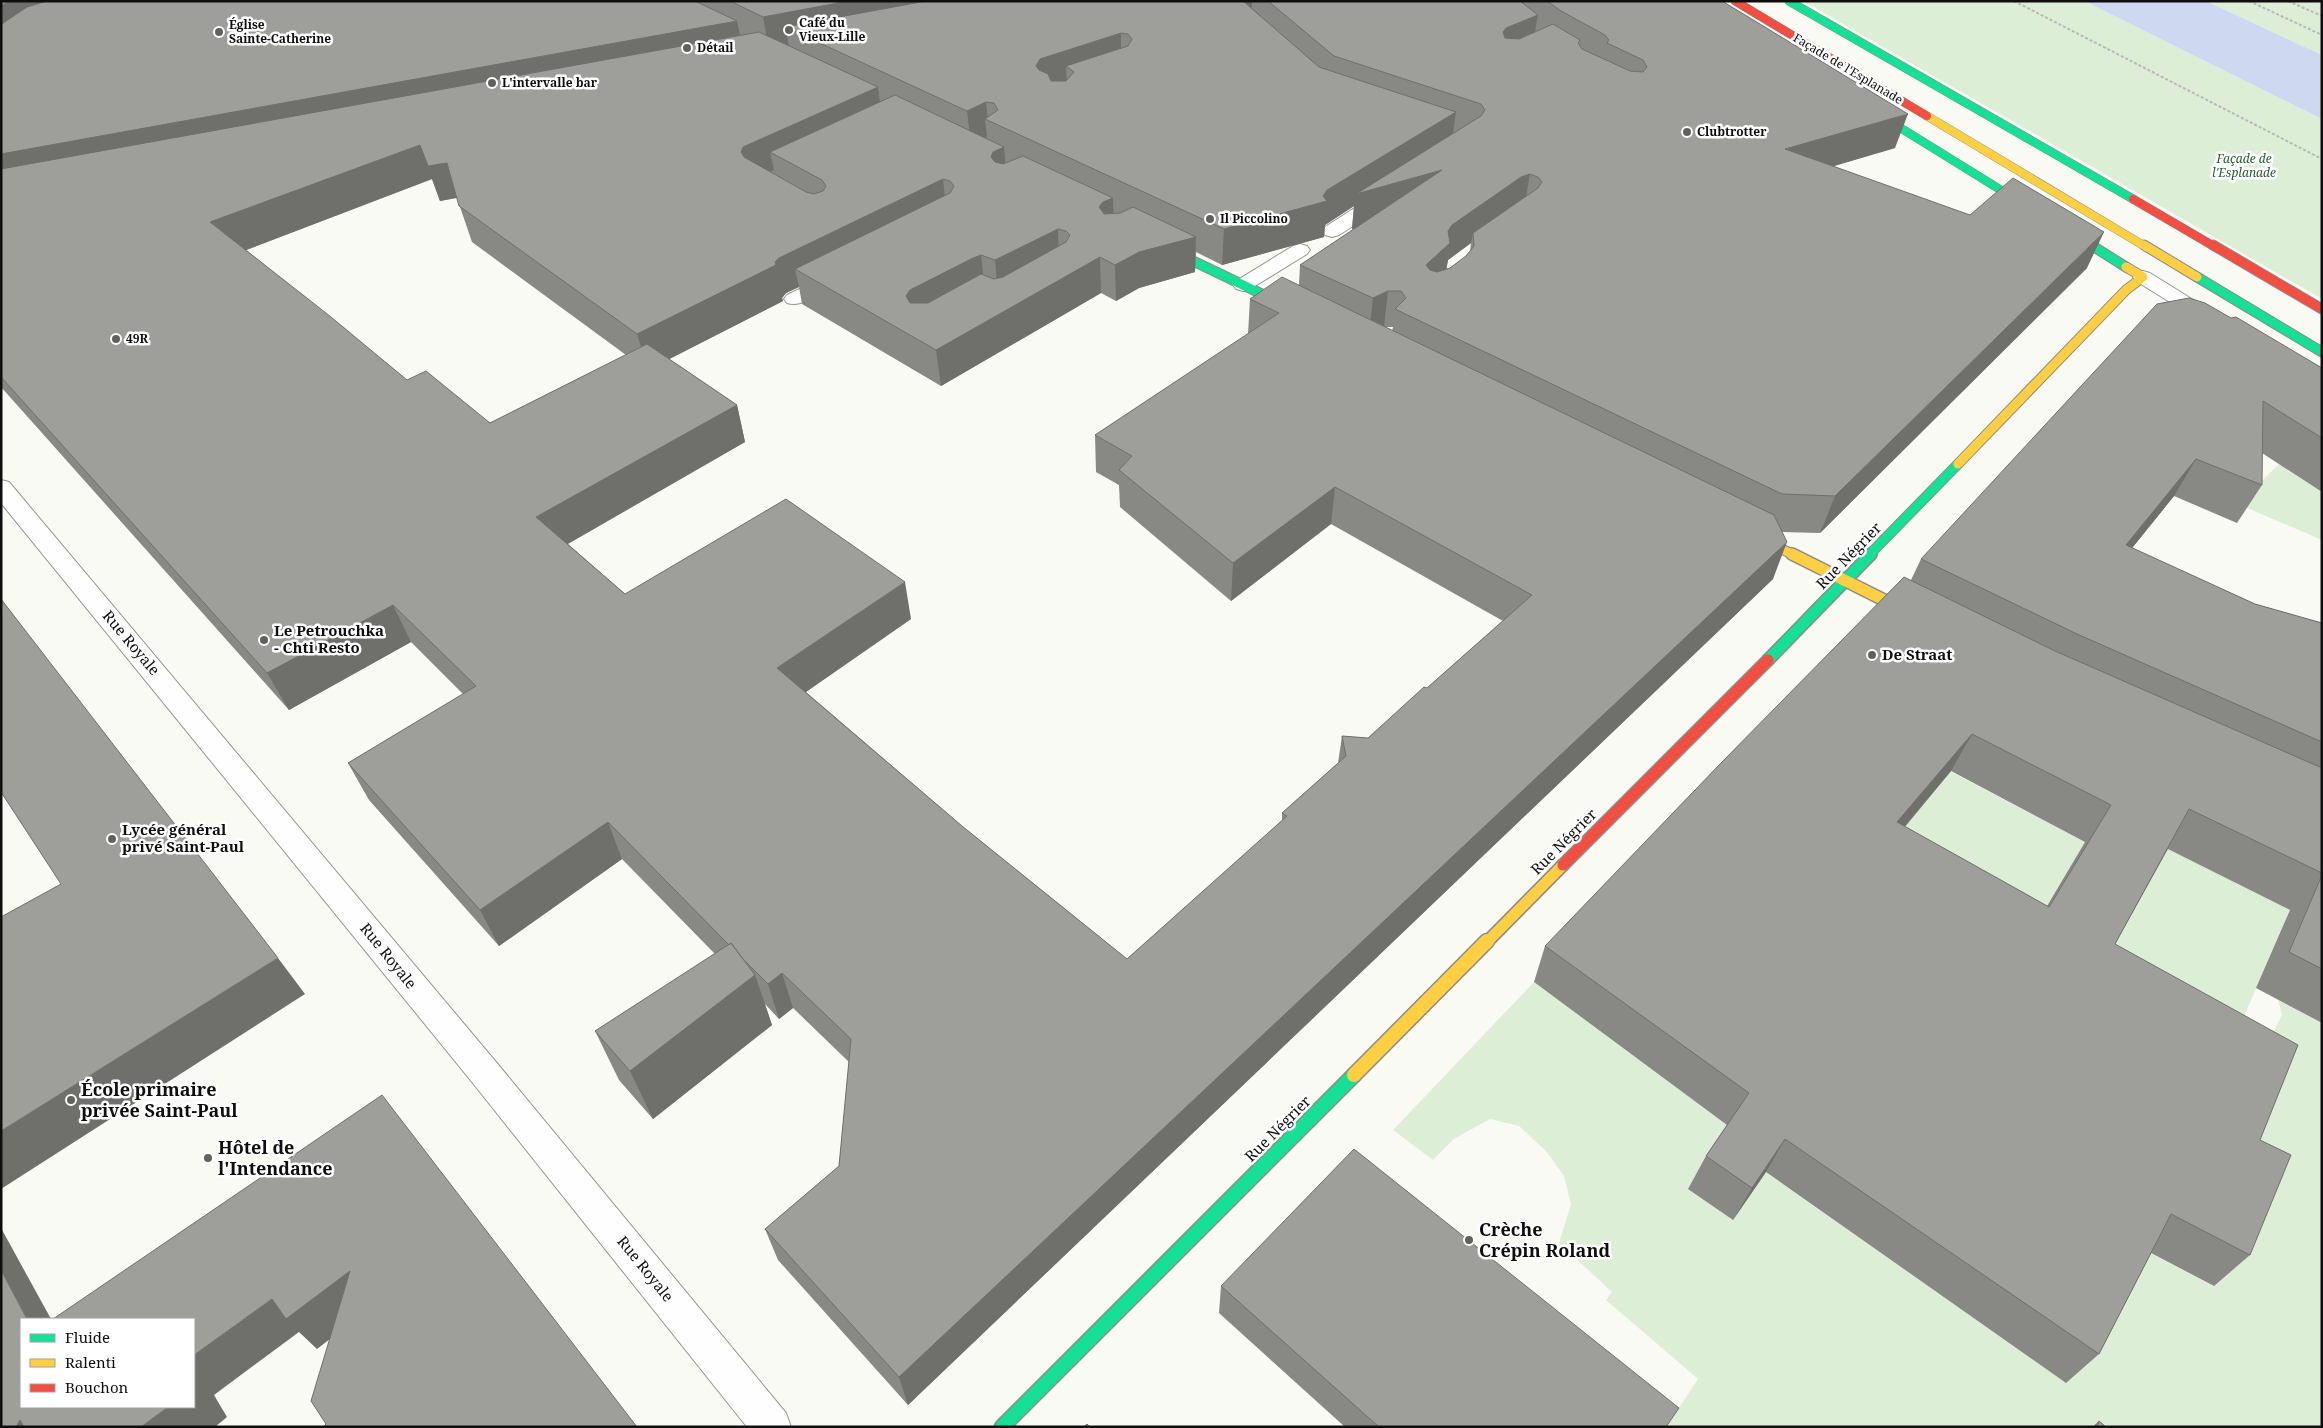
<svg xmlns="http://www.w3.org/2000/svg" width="2323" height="1428" viewBox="0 0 2323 1428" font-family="'Noto Serif',serif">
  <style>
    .green { fill: #ddeed7 }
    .water { fill: #cfd8f1 }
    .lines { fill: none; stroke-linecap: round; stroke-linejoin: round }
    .lane-casing { stroke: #949492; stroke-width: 2 }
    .street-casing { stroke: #949492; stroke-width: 2 }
    .fast-far3-casing { stroke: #8b8b89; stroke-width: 9 }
    .fast-far2-casing { stroke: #8b8b89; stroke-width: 11 }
    .fast-far1-casing { stroke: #8b8b89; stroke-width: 14 }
    .fast-casing { stroke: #8b8b89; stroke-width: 17 }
    .slow-far3-casing { stroke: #8b8b89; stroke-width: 9 }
    .slow-far2-casing { stroke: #8b8b89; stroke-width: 11 }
    .slow-far1-casing { stroke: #8b8b89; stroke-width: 14 }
    .slow-casing { stroke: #8b8b89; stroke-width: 17 }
    .jam-far2-casing { stroke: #8b8b89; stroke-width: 9 }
    .jam-far1-casing { stroke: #8b8b89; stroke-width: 11 }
    .jam-casing { stroke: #8b8b89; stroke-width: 14 }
    .path { stroke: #b8b8b7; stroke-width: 2; stroke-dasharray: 3 2; stroke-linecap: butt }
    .lane { fill: #fefefe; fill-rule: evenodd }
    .street { fill: #fefefe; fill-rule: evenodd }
    .fast-far3 { stroke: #16e098; stroke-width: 8 }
    .fast-far2 { stroke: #16e098; stroke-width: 9 }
    .fast-far1 { stroke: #16e098; stroke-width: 11 }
    .fast { stroke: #16e098; stroke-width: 14 }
    .slow-far3 { stroke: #ffcf43; stroke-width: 8 }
    .slow-far2 { stroke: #ffcf43; stroke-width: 9 }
    .slow-far1 { stroke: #ffcf43; stroke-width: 11 }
    .slow { stroke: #ffcf43; stroke-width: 14 }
    .jam-far2 { stroke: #f24e42; stroke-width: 8 }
    .jam-far1 { stroke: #f24e42; stroke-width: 9 }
    .jam { stroke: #f24e42; stroke-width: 11 }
    .wall { fill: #888884; fill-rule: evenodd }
    .shaded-wall { fill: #6f6f6c }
    .building { fill: #9e9e9a; stroke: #6f6f6c; fill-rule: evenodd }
    .poi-dot { fill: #61615f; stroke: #fff; stroke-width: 2 }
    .labels { text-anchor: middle; stroke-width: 5; stroke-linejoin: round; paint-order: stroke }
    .far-poi-label { font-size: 12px; font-weight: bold; fill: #0e0e0e; stroke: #fff; text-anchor: start }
    .far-street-label { font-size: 12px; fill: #0e0e0e; stroke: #fff }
    .far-park-label { font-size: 12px; font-style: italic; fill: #265f2e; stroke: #fff }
    .street-label { font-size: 15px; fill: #0e0e0e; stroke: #fff }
    .poi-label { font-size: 15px; font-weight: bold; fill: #0e0e0e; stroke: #fff; text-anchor: start }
    .near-poi-label { font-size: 18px; font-weight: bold; fill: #0e0e0e; stroke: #fff; text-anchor: start }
  </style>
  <rect width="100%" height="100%" fill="#fafaf5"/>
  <!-- green -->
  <path class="green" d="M1803 1H2084L2322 119V299Z
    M2206 1H2322V55Z
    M2279 464 2322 492V540L2238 504Z
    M1936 764 2085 842 2024 944 1845 785Z
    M2163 846 2290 910 2226 1058 2088 979Z
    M1534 982 1730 1127 1733 1220 1766 1172 2066 1383 2137 1246 2213 1286 2266 1046 2282 1015 2278 1000 2322 1023V1427H1666L1698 1379 1606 1300 1612 1292 1559 1243 1571 1204 1564 1176 1546 1151 1519 1126 1490 1119 1454 1139 1433 1160 1393 1130Z"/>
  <!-- water -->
  <path class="water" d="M2084 1H2206L2322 55V119Z"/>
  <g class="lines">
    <defs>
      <path id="lane" d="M1385 191 1392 193 1395 197 1392 201 1339 235 1332 237 1325 235 1322 231 1325 227 1378 193Z
        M1300 244 1307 246 1310 250 1307 254 1250 289 1243 291 1236 289 1233 285 1236 281 1293 246Z
        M833 273 840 275 843 279 840 283C825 291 804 308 787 303L784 299 787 295Z"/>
      <path id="street" d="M2143 271 2150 273 2219 316 2223 320 2219 324 2212 326 2205 324 2136 281 2133 277 2136 273Z
        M1 480 9 482 496 1062 786 1413 791 1427H747L472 1082 1 503Z"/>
      <path id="fast-far3" d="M1789 1 2133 199
        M1870 109 2093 247"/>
      <path id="fast-far2" d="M2091 245 2126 267
        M1162 246 1293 309
        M2197 277 2322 352
        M1869 555 1958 464"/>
      <path id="fast-far1" d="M1768 660 1871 554"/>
      <path id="fast" d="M1002 1427 1354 1075"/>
      <path id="slow-far3" d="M1927 116 2146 247"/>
      <path id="slow-far2" d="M2144 245 2197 277
        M1958 464 2126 290 2143 277 2126 267
        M1751 534 1794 555"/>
      <path id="slow-far1" d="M1792 554 1916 616
        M1486 943 1563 865"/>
      <path id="slow" d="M1354 1075 1487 941"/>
      <path id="jam-far2" d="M1735 1 1927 116
        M2133 199 2215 247"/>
      <path id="jam-far1" d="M2213 245 2322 309"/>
      <path id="jam" d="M1563 865 1768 660"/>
    </defs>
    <!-- lane casing -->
    <use href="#lane" class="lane-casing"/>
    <!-- street casing -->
    <use href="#street" class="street-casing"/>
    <!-- fast-far3 casing -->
    <use href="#fast-far3" class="fast-far3-casing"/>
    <!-- fast-far2 casing -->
    <use href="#fast-far2" class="fast-far2-casing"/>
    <!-- fast-far1 casing -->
    <use href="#fast-far1" class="fast-far1-casing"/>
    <!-- fast casing -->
    <use href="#fast" class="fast-casing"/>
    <!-- slow-far3 casing -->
    <use href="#slow-far3" class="slow-far3-casing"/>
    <!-- slow-far2 casing -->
    <use href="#slow-far2" class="slow-far2-casing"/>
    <!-- slow-far1 casing -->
    <use href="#slow-far1" class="slow-far1-casing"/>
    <!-- slow casing -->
    <use href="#slow" class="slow-casing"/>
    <!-- jam-far2 casing -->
    <use href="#jam-far2" class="jam-far2-casing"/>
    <!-- jam-far1 casing -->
    <use href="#jam-far1" class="jam-far1-casing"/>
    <!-- jam casing -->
    <use href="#jam" class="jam-casing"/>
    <!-- path -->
    <path class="path" d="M2014 1 2322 159
      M2249 1 2322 35
      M2288 1 2322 16"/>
    <!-- lane -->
    <use href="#lane" class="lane"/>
    <!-- street -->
    <use href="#street" class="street"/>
    <!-- fast-far3 -->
    <use href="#fast-far3" class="fast-far3"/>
    <!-- fast-far2 -->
    <use href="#fast-far2" class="fast-far2"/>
    <!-- fast-far1 -->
    <use href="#fast-far1" class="fast-far1"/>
    <!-- fast -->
    <use href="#fast" class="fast"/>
    <!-- slow-far3 -->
    <use href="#slow-far3" class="slow-far3"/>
    <!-- slow-far2 -->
    <use href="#slow-far2" class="slow-far2"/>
    <!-- slow-far1 -->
    <use href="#slow-far1" class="slow-far1"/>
    <!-- slow -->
    <use href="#slow" class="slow"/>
    <!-- jam-far2 -->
    <use href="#jam-far2" class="jam-far2"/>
    <!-- jam-far1 -->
    <use href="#jam-far1" class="jam-far1"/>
    <!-- jam -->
    <use href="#jam" class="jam"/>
  </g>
  <!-- wall -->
  <path class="wall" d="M1 1H1722L1895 148 1833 166 2087 268 1820 533 1782 532 1773 579 908 1405 778 1260 765 1229 839 1166 849 1062 793 1008 779 1019 765 1004 772 1025 653 1119 619 1080 595 1031 715 954 622 859 499 946 369 800 348 763 463 694 411 642 289 710 1 387ZM432 179 440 201 457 198 472 242 626 355 490 423 407 380 246 250ZM1354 206 1352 229 1356 228 1300 265 1299 285 1250 299 1248 334 1095 435 1096 472 1119 485 1120 507 1231 601 1331 524 1503 621 1427 688 1368 738 1342 736 1338 763 1282 813V821L1127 959 962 826 806 692 911 619 625 594 568 544 745 442 737 405 669 359 783 301 782 298 786 293 799 287 802 304 941 386 1101 293 1116 301 1139 288 1195 272 1196 252 1222 265 1324 237 1325 225ZM1471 243 1470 252 1466 256 1450 268 1446 269 1448 260ZM1385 327H1393L1392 331Z
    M2231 318 2322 368V492L2262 453V485L2237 523 2174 496 2132 548 2255 604 2322 623V1023L2256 988 2290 910 2168 849 2115 944 2260 1140 2250 1255 2214 1286 2151 1253 2099 1354 2066 1383 1766 1172 1733 1220 1688 1189 1706 1156 1727 1125 1534 982 1545 946 1911 580 1921 559ZM1951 771 2085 842 2047 906 1905 827Z
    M1221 1286 1666 1427H1345L1219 1313Z
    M2099 1421 2106 1427H2092Z"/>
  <!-- shaded-wall -->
  <path class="shaded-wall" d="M9 1H119L1 51V6Z
    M849 1H1026L785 27 789 46 769 49 763 17Z
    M1242 1H1252L1251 23Z
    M1538 15 1532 47 1500 60 1503 32 1506 28Z
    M737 21 744 54 1 192V154Z
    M1121 33V66L1074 72 1066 66 1067 84 1041 92 1036 66 1040 59Z
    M878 87 882 121 770 152 774 170 750 181 741 152 743 147Z
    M986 102 988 120 985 119 987 137 971 145 967 111Z
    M1456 112 1451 146 1442 170 1438 205 1352 229 1354 206 1325 225 1324 237 1222 265 1224 229 1323 196 1327 190Z
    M1908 114 1895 148 1774 184 1785 149Z
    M420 145 447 163 460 197 440 201 432 179 228 257 210 222Z
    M1004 147 1007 181 991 157 993 152Z
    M1530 174 1524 209 1473 233 1471 243 1448 260 1445 278 1421 301 1426 265 1452 225 1521 177Z
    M943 179 947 214 795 269 799 287 786 293 782 298 783 301 648 370 637 334 775 262 779 258Z
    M1113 198 1114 233 1099 207 1103 202Z
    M1058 229 1059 264 998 296 995 260Z
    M2104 232 2087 268 1820 533 1835 496Z
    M1196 237 1195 272 1139 288 1116 301 1115 265 1139 252Z
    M981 255 985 291 915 326 906 296 910 290 973 258Z
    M1100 257 1101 293 941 386 936 350Z
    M1388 291 1384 327 1369 334 1373 298Z
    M737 405 745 442 550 554 536 517Z
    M2196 459 2174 496 2104 583 2126 545Z
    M1335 487 1331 524 1231 601 1233 563Z
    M1787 542 1773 579 908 1405 899 1377Z
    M905 582 911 619 787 705 777 668Z
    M393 605 411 642 289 710 267 673Z
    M1972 734 1951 771 1877 859 1897 822Z
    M608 822 622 859 499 946 480 910Z
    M278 958 305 994 1 1189V1131Z
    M782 973 793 1008 779 1019 768 984Z
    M755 975 772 1025 653 1119 630 1071Z
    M1785 1139 1766 1172 1733 1220 1752 1188Z
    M1 1228 51 1319H27L1 1270Z
    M350 1271 378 1302 317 1349 299 1332 214 1395 227 1417 215 1427H141L168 1407H194V1355L272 1299Z
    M20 1420 31 1427H16Z"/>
  <!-- building -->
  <path class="building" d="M1 1H9L1 6Z
    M47 1H695L737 21 1 154V25L6 21 27 7Z
    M730 1H849L763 17Z
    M926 1H1243L1319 67 1456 112 1327 190 1323 196 1327 201 1224 229 985 119 998 110 994 103 986 102 967 111 785 27ZM1121 33 1128 34 1132 39 1128 46 1066 66 1074 72 1066 81H1051L1048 74 1039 70 1036 66 1040 59Z
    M1268 1H1520L1538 15 1506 28 1503 32 1505 38 1519 39 1553 24 1580 40 1578 43 1582 49 1630 71 1643 72 1647 67 1643 60 1607 43 1609 40 1605 35 1561 11 1547 1H1722L1908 114 1785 149 1970 215 2013 178 2104 232 1835 496 1782 494 1395 309 1406 298 1401 291H1388L1373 298 1300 265 1442 170 1356 194 1481 116 1485 110 1481 104 1334 56ZM1530 174 1538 177 1542 182 1538 188 1473 233 1474 246 1466 256 1450 268 1437 272 1430 270 1426 265 1450 243 1448 231 1452 225 1521 177Z
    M759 32 878 87 743 147 741 152 744 157 806 192 814 194 823 191 826 186 822 180 770 152 895 95 1004 147 993 152 991 157 995 162 1003 164 1023 156 1113 198 1103 202 1099 207 1104 214 1120 213 1133 207 1196 237 1139 252 1115 265 1100 257 936 350 795 269 950 193 954 186 950 181 943 179 779 258 775 262 776 265 637 334 459 206 447 163 428 166 420 145 210 222 331 317 407 380 426 371 490 423 647 344 737 405 536 517 625 594 786 499 905 582 777 668 962 826 1127 959 1287 816 1282 813 1346 756 1342 736 1368 738 1424 687 1427 688 1532 595 1335 487 1233 563 1119 470 1132 456 1095 435 1279 313 1250 299 1282 277 1774 515 1787 542 899 1377 765 1229 839 1166 851 1039 782 973 768 984 743 959 731 943 729 945 608 822 480 910 348 763 476 686 393 605 267 673 1 377V169ZM1058 229 1066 231 1070 235 1066 242 1003 277 994 279 981 274 928 303H910L906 296 910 290 973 258 981 255 995 260Z
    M2189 298 2205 303 2231 318 2236 317 2322 368V438L2263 401 2262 485 2196 459 2126 545 2255 604 2322 623V742L2077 634 1921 559 2157 304Z
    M1904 577 2055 651 2322 768V873L2189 809 2115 944 2298 1045 2260 1140 2291 1155 2250 1255 2171 1214 2099 1354 1785 1139 1752 1188 1706 1156 1749 1093 1545 946 1720 764ZM1972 734 2111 805 2049 907 1897 822Z
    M1 599 278 958 1 1131V917L61 884 1 792Z
    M2322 875V969L2289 952Z
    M731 943 755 975 630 1071 595 1031Z
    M382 1095 637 1427H323L326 1424 311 1401 350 1271 286 1319 272 1299 194 1355V1319H53Z
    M1354 1149 1679 1408 1666 1427H1379L1221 1286Z
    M1 1270 27 1319H21V1407H168L141 1427H24L20 1420 16 1427H1Z
    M2099 1421 2106 1427H2097Z
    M1087 1424 1090 1427H1084Z"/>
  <!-- markers -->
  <g class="poi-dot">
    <circle cx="789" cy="30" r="5"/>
    <circle cx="219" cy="32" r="5"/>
    <circle cx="687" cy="48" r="5"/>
    <circle cx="492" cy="83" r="5"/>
    <circle cx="1687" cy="132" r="5"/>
    <circle cx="1210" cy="219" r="5"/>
    <circle cx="116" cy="339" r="5"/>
    <circle cx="264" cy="640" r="5"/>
    <circle cx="1872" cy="655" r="5"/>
    <circle cx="112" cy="839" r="5"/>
    <circle cx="71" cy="1100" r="5"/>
    <circle cx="208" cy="1158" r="5"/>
    <circle cx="1469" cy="1240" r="5"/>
  </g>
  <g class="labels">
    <!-- far-poi labels -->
    <g class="far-poi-label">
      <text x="799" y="27">Café du<tspan x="799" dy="14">Vieux-Lille</tspan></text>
      <text x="229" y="29">Église<tspan x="229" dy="14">Sainte-Catherine</tspan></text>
      <text x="697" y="52">Détail</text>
      <text x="502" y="87">L'intervalle bar</text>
      <text x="1697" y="136">Clubtrotter</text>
      <text x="1220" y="223">Il Piccolino</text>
      <text x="126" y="343">49R</text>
    </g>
    <!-- far-street labels -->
    <g class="far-street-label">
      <text transform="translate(1848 69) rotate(31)" y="4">Façade de l'Esplanade</text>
    </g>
    <!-- far-park labels -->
    <g class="far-park-label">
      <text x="2244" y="163">Façade de<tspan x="2244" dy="14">l'Esplanade</tspan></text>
    </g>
    <!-- street labels -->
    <g class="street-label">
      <text transform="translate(1849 556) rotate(-46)" y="5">Rue Négrier</text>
      <text transform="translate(131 643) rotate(50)" y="5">Rue Royale</text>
      <text transform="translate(1564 842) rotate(-45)" y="5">Rue Négrier</text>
      <text transform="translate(388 956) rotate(51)" y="5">Rue Royale</text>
      <text transform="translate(1278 1129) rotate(-45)" y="5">Rue Négrier</text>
      <text transform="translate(645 1269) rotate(51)" y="5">Rue Royale</text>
    </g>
    <!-- poi labels -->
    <g class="poi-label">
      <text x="274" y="636">Le Petrouchka<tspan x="274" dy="17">- Chti Resto</tspan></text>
      <text x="1882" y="660">De Straat</text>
      <text x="122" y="835">Lycée général<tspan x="122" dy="17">privé Saint-Paul</tspan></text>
    </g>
    <!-- near-poi labels -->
    <g class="near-poi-label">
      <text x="81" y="1096">École primaire<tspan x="81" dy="21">privée Saint-Paul</tspan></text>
      <text x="218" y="1154">Hôtel de<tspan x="218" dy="21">l'Intendance</tspan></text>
      <text x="1479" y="1236">Crèche<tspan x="1479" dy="21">Crépin Roland</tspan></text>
    </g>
  </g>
  <!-- border -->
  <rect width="2323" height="1428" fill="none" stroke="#0e0e0e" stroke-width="5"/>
  <!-- legend -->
  <rect x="20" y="1318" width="175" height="90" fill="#ffffff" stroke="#9f9f9f"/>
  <rect x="30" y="1334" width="25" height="8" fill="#16e098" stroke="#9f9f9f"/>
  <text x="65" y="1343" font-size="15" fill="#0e0e0e">Fluide</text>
  <rect x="30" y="1359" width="25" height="8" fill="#ffcf43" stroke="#9f9f9f"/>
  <text x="65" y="1368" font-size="15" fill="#0e0e0e">Ralenti</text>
  <rect x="30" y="1384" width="25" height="8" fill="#f24e42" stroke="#9f9f9f"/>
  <text x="65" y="1393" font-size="15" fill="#0e0e0e">Bouchon</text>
</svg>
